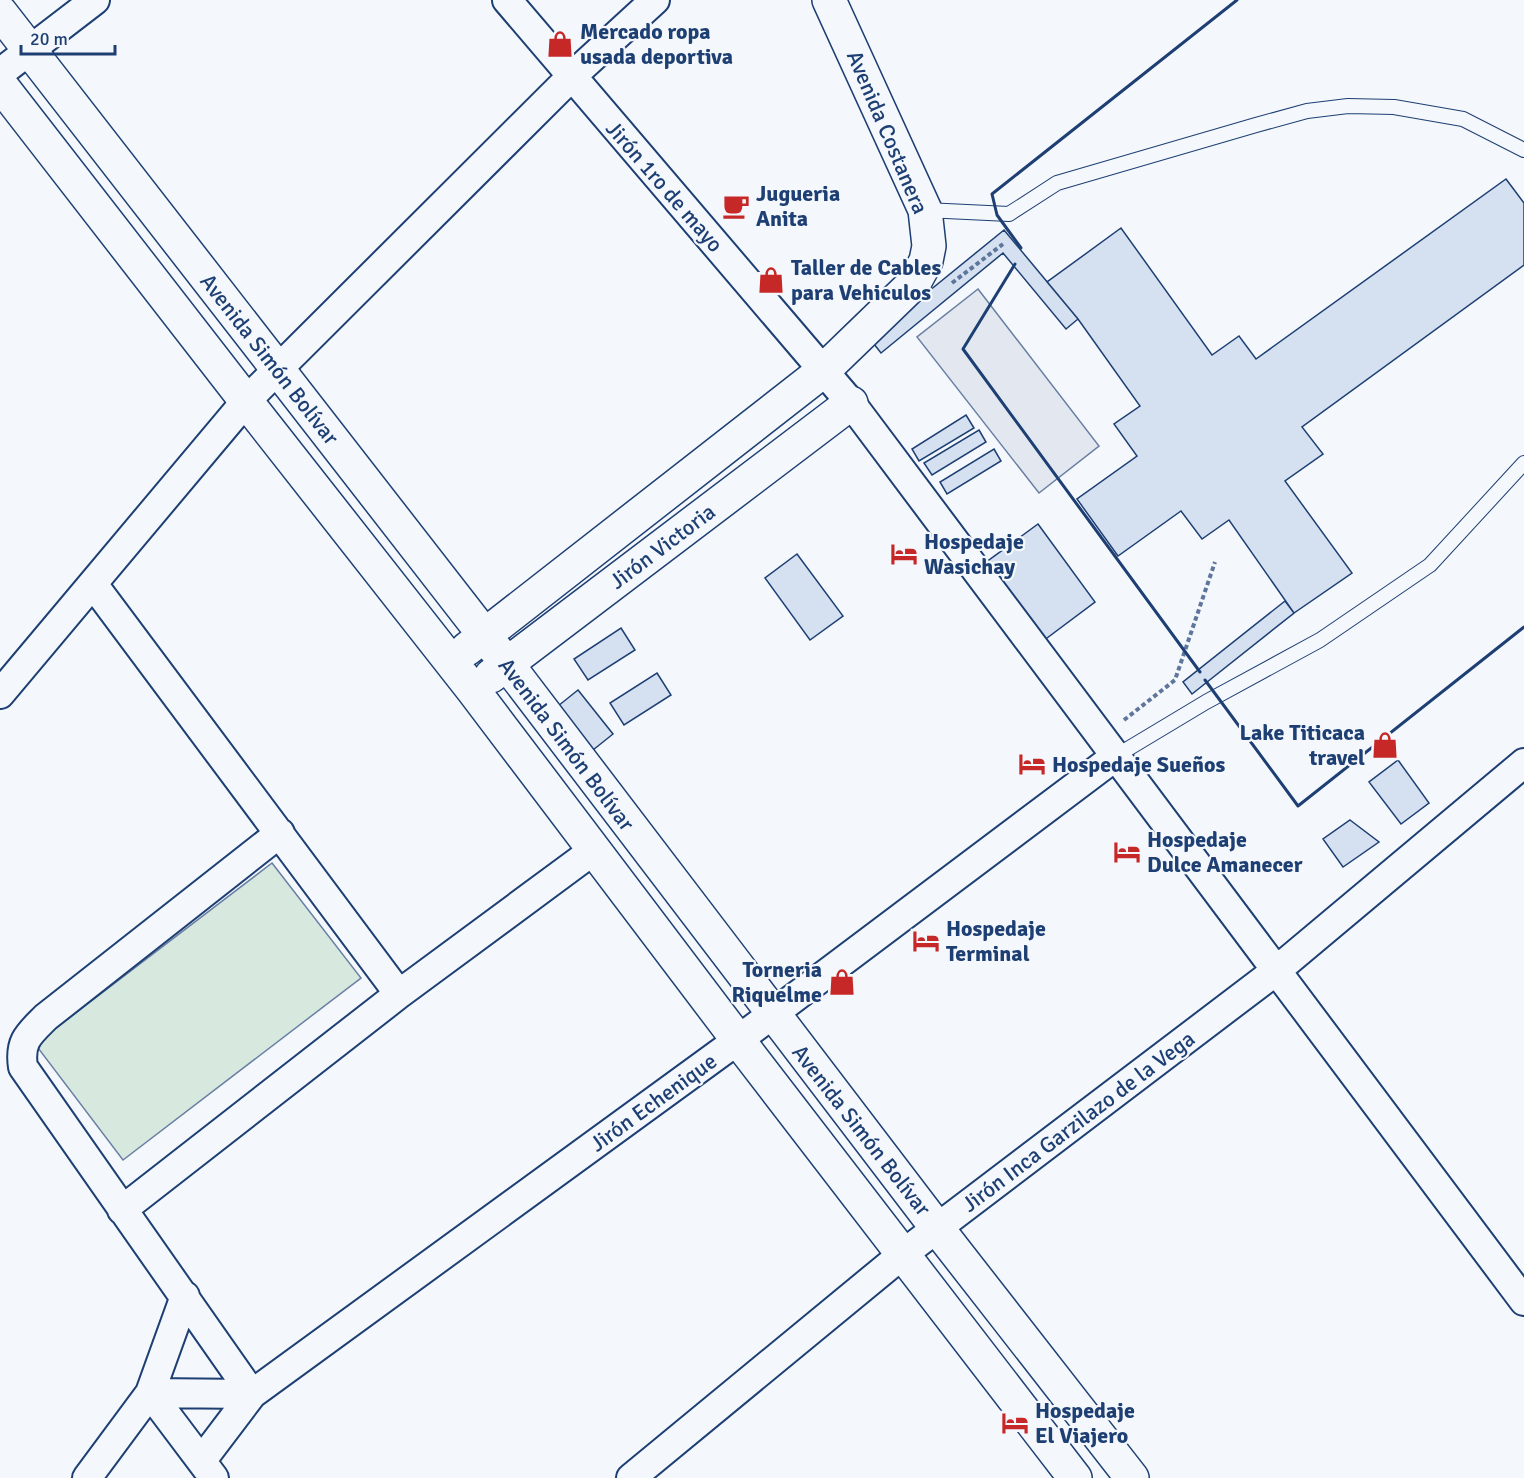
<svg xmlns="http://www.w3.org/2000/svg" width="1524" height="1478" font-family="Signika,sans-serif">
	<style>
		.green { fill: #d7e8df; stroke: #687fa3; stroke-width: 1.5 }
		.parking { fill: #e3e8f0; stroke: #687fa3; stroke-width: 1.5 }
		.building { fill: #d5e0f0; stroke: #1d3f73; stroke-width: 1.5 }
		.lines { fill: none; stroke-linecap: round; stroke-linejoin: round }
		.lane-casing { stroke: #1d3f73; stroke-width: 16 }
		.street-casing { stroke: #1d3f73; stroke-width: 32 }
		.secondary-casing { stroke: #1d3f73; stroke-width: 36 }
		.path { stroke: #5e769c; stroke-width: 4; stroke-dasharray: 4.5 3; stroke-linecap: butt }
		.lane { stroke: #f4f7fb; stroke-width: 14 }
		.street { stroke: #f4f7fb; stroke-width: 28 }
		.secondary { stroke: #f4f7fb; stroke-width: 33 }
		.wall { stroke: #1d3f73; stroke-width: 3 }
		.labels { text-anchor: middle; stroke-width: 4.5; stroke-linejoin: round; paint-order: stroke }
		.poi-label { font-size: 22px; font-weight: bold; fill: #1d3f73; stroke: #f4f7fb; text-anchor: start }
		.street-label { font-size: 22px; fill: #1d3f73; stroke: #f4f7fb }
	</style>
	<rect width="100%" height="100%" fill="#f4f7fb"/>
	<path class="green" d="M272 863 361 978 123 1160 35 1044Z"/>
	<path class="parking" d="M978 289 1099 446 1039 493 917 337Z"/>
	<path class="building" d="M1506 179 1524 203V265L1302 427 1323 454 1285 481 1352 573 1294 613 1229 520 1202 539 1181 511 1118 556 1077 499 1137 456 1114 424 1140 406 1078 319 1047 282 1121 228 1212 355 1239 336 1256 359Z
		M1004 230 1078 319 1066 329 1003 253 881 353 870 339Z
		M966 415 974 428 919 461 912 449Z
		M979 430 986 442 932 475 924 463Z
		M994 449 1001 461 947 494 940 482Z
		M1038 524 1095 602 1043 641 985 563Z
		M797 554 843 616 810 640 765 578Z
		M1285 601 1294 613 1192 694 1183 682Z
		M621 628 635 650 588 680 574 659Z
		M657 673 671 695 624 725 610 703Z
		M578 690 613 734 593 750 558 706Z
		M1398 760 1429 803 1401 824 1369 782Z
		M1350 820 1379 842 1343 867 1323 839Z"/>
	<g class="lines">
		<defs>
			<path id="lane" d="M925 210 1009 214 1057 183 1256 125 1307 111 1348 106 1394 107 1463 119 1524 150
				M1116 756 1206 702 1320 640 1430 565 1524 463"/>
			<path id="street" d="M507 0 851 403 1524 1301
				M0 73 95 0
				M93 584 399 994
				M0 694 246 401 571 77 655 0
				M122 1210 399 994 594 850
				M150 1393 214 1478
				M150 1393 252 1394
				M252 1394 23 1067C19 1041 29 1034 46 1017L280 833
				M202 1460 252 1394 738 1040 1116 756
				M87 1478 150 1393 185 1296
				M631 1478 903 1254 1277 970 1524 763"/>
			<path id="secondary" d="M0 12 507 664 937 1228 1132 1478
				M0 84 246 401 473 690 738 1040 1075 1478
				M467 649 823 371 914 283 926 261 929 246 925 210 829 0
				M491 676 851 403"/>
		</defs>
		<use href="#lane" class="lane-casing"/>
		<use href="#street" class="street-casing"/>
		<use href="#secondary" class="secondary-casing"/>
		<path class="path" d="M952 283 1003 244
			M1124 720 1175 680 1215 562"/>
		<use href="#lane" class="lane"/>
		<use href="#street" class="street"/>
		<use href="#secondary" class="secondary"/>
		<path class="wall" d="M1021 248 997 215 992 194 1237 0
			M1015 264 963 349 1200 672
			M1205 680 1298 806 1524 627"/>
	</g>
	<defs>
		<symbol id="shop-bare" viewBox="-9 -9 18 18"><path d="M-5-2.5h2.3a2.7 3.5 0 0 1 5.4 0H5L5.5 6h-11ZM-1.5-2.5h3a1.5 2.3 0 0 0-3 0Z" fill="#c62828" stroke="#f4f7fb" stroke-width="2.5" paint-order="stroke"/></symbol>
		<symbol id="cafe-bare" viewBox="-9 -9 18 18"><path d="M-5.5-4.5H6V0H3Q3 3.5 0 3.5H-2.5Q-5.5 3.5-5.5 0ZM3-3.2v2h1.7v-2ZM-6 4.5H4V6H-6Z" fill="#c62828" stroke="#f4f7fb" stroke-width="2.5" paint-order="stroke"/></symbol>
		<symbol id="hotel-bare" viewBox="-9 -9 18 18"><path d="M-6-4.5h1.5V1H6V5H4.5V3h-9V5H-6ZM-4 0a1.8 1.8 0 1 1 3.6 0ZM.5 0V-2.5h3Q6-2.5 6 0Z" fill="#c62828" stroke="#f4f7fb" stroke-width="2.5" paint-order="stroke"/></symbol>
	</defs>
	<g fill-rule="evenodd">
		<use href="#shop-bare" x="541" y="25" width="38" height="38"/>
		<use href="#cafe-bare" x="717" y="187" width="38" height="38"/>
		<use href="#shop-bare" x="752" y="261" width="38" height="38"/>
		<use href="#hotel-bare" x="885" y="535" width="38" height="38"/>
		<use href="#shop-bare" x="1366" y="726" width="38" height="38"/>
		<use href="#hotel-bare" x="1013" y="745" width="38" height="38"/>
		<use href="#hotel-bare" x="1108" y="833" width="38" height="38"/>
		<use href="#hotel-bare" x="907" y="922" width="38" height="38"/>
		<use href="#shop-bare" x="823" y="963" width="38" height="38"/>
		<use href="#hotel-bare" x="996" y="1404" width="38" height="38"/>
	</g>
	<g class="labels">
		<g class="poi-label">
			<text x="580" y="39">Mercado ropa<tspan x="580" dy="25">usada deportiva</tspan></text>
			<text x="756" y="201">Jugueria<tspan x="756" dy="25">Anita</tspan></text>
			<text x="791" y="275">Taller de Cables<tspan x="791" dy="25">para Vehiculos</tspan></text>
			<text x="924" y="549">Hospedaje<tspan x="924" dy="25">Wasichay</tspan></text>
			<text x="1365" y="740" text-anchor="end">Lake Titicaca<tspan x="1365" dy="25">travel</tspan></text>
			<text x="1052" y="772">Hospedaje Sueños</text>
			<text x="1147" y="847">Hospedaje<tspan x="1147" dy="25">Dulce Amanecer</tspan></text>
			<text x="946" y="936">Hospedaje<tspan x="946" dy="25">Terminal</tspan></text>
			<text x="822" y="977" text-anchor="end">Torneria<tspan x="822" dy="25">Riquelme</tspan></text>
			<text x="1035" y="1418">Hospedaje<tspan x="1035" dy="25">El Viajero</tspan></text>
		</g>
		<g class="street-label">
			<text transform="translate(888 132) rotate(67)" y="8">Avenida Costanera</text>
			<text transform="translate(665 186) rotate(49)" y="8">Jirón 1ro de mayo</text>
			<text transform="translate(270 359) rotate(52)" y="8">Avenida Simón Bolívar</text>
			<text transform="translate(662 546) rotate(-37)" y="8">Jirón Victoria</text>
			<text transform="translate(567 744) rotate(53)" y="8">Avenida Simón Bolívar</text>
			<text transform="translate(653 1102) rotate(-36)" y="8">Jirón Echenique</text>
			<text transform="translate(1078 1121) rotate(-37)" y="8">Jirón Inca Garzilazo de la Vega</text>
			<text transform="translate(862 1130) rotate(52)" y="8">Avenida Simón Bolívar</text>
		</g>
	</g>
	<path d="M21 45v9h94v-9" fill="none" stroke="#1d3f73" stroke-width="3"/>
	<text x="30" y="45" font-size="18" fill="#1d3f73" stroke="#f4f7fb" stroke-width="4.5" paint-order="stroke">20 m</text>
</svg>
